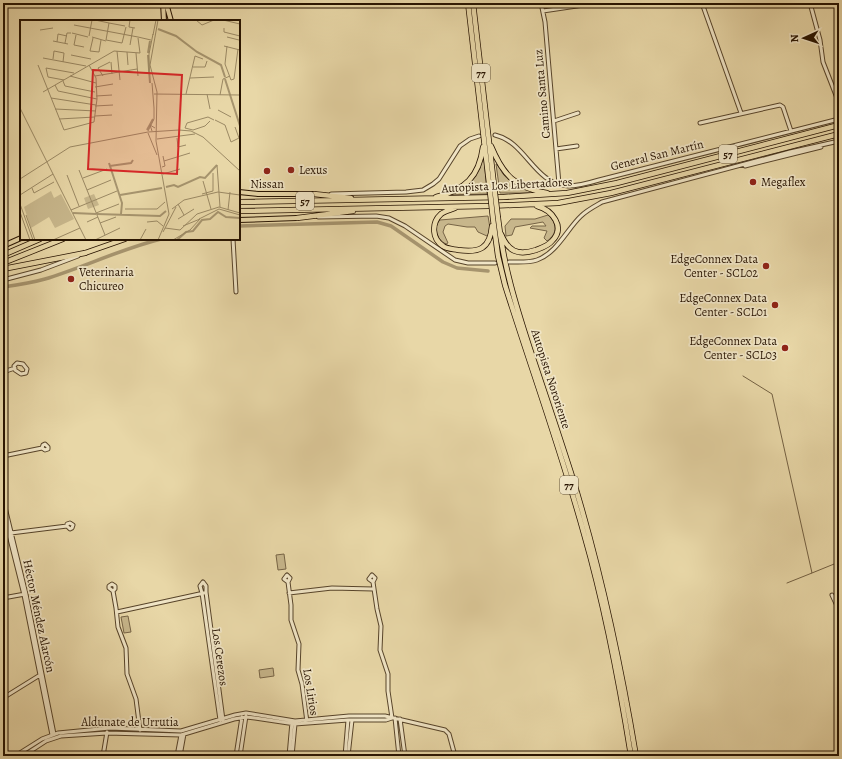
<svg xmlns="http://www.w3.org/2000/svg" width="842" height="759" font-family="Alegreya,serif">
	<style>
		.green { fill: #c7b68b; stroke: #776446 }
		.lines { fill: none; stroke-linecap: round; stroke-linejoin: round }
		.stream { stroke: #736042; stroke-width: 1 }
		.canal { stroke: #a6946e; stroke-width: 3.5 }
		.minor-tunnel { stroke: #c1b086; stroke-width: 3; stroke-dasharray: 3 1.5; stroke-linecap: butt }
		.minor-casing { stroke: #57442a; stroke-width: 5 }
		.major-casing { stroke: #271300; stroke-width: 6 }
		.highway-casing { stroke: #271300; stroke-width: 6 }
		.minor { stroke: #f0e5c6; stroke-width: 3 }
		.major { stroke: #e8d7a7; stroke-width: 4 }
		.highway { stroke: #e8d7a7; stroke-width: 4.5 }
		.highway-bridge-casing { stroke: #271300; stroke-width: 6; stroke-linecap: butt }
		.highway-bridge { stroke: #e8d7a7; stroke-width: 4.5 }
		.poi-dot { fill: #8f2418; stroke: #f0e5c6; stroke-width: 1.5 }
		.labels { text-anchor: middle; stroke-width: 3.5; stroke-linejoin: round; paint-order: stroke }
		.shield { fill: #f0e5c6; stroke: #63523b; stroke-width: 1 }
		.shield-label { font-size: 11px; font-weight: bold; fill: #271300 }
		.street-label { font-size: 12px; fill: #271300; stroke: #f0e5c6 }
		.poi-label { font-size: 12px; fill: #271300; stroke: #f0e5c6; text-anchor: start }
		.inset-river { fill: none; stroke: #a6946e; stroke-width: 2 }
		.inset-road { fill: none; stroke: #9b8964; stroke-width: 1 }
		.view { fill: #d62828; fill-opacity: 0.15; stroke: #d62828; stroke-width: 2 }
		.inset-edge { fill: none; stroke: #271300; stroke-width: 2 }
	</style>
	<rect width="100%" height="100%" fill="#e8d7a7"/>
	<filter id="stains"><feTurbulence type="fractalNoise" baseFrequency=".005" numOctaves="4"/><feColorMatrix values="0 0 0 0 .2 0 0 0 0 .09 0 0 0 0 .02 0 0 0 .5 -.17"/></filter>
	<radialGradient id="worn" r=".72"><stop offset=".6" stop-color="#630" stop-opacity="0"/><stop offset="1" stop-color="#630" stop-opacity=".3"/></radialGradient>
	<path class="green" d="M481 158H484L487 194 444 195 464 188Z
		M496 164C499 166 501 171 503 174 512 185 524 189 537 193H500Z
		M548 215C557 222 558 234 547 241L544 238 547 231 530 228 532 226H546L543 222 515 227 512 235 506 236 505 226 511 219H535Z
		M488 216 490 228 489 235 487 236 478 232 475 227H467L448 224 445 226 443 232 448 243 446 244C436 239 433 227 440 220Z
		M284 554 286 569 278 570 276 555Z
		M128 616 131 632 124 633 121 617Z
		M273 668 274 676 260 678 259 670Z"/>
	<g class="lines">
		<path class="stream" d="M743 376 772 394 812 573 787 583
			M812 573 839 562"/>
		<path class="canal" d="M239 226 377 222 391 226 443 262 457 268 488 271
			M3 287C17 285 31 283 45 279 84 267 121 249 161 239"/>
		<path class="minor-tunnel" d="M479 136 495 135"/>
		<defs>
			<path id="minor" d="M541 3 545 22 559 184
				M694 3 703 6
				M810 3 820 40 823 62 839 103
				M703 6 741 113
				M543 11 597 3
				M554 121 578 113
				M700 123 780 105 783 107 791 131
				M495 135C526 142 534 184 568 186 578 186 589 183 599 180L839 119
				M556 149 577 146
				M745 166 821 147
				M331 194 406 192 423 190 433 184 439 179 460 146 470 139 479 136
				M318 217 376 216 389 218 405 226 455 260 468 263H495
				M233 239 236 292
				M509 262C518 262 528 263 537 260 557 253 567 229 581 216 587 210 595 206 602 202L790 152 839 141
				M3 280 41 270 78 256
				M17 363 23 364 27 369 26 373 21 374 15 370 14 366Z
				M3 372 15 368
				M3 456 42 448 45 450 48 449V447L45 444 43 445 42 448
				M3 499 26 594 54 734
				M3 511 24 595 52 735
				M3 534 67 526 70 529 72 528 73 525 70 523 67 524V526
				M288 582 290 578 287 575 284 579 288 582 291 605V620L299 644 298 670 302 684 307 722
				M373 582 369 579 372 575 375 578 373 582 377 609 381 626 380 650 388 674V691L392 718
				M113 591 115 589V586L112 584 109 586V588L113 591 116 608 118 627 126 648 127 674 136 699 140 730
				M289 593 332 588 373 589
				M832 595 839 610
				M3 598 25 594
				M117 612 204 593
				M3 698 40 675
				M395 718 399 756
				M400 719 405 756
				M220 720 202 593 200 586 203 582 206 586V592L223 720
				M15 756 42 739 58 733 110 728 181 731 235 715 246 713 295 721 349 716H385L445 730 449 734 455 756
				M23 756 46 741 61 736 107 733 181 735 234 719 246 717 255 718 295 724 348 720H386L392 718
				M103 756 107 732
				M177 756 181 735
				M180 756 184 734
				M236 756 242 717
				M240 756 246 716
				M289 756 292 722
				M292 756 295 724
				M345 756 348 720
				M348 756 352 720"/>
			<path id="major" d="M163 3 164 21
				M166 3 171 21
				M239 192 258 194H314
				M239 220 297 218
				M3 246 21 238
				M85 253 125 239"/>
			<path id="highway" d="M468 3 489 183
				M473 3 494 185
				M491 146C503 175 515 188 547 193
				M314 194 351 198
				M436 197C465 190 479 177 483 147
				M239 202 504 197 567 193 617 183 839 125
				M455 208C450 210 445 211 441 214 431 223 432 239 443 246 447 249 453 249 458 250 479 253 490 249 492 226
				M239 211 488 206 558 203 611 193 839 134
				M297 218 353 211
				M498 218C503 264 516 306 530 349 544 391 558 432 571 473 600 566 620 660 636 756
				M493 219 498 256 505 285C531 368 561 450 584 534 605 607 619 681 631 756
				M501 234C508 251 517 256 536 250 541 248 548 246 552 241 566 227 552 210 537 206
				M3 255 40 239
				M3 263 63 239
				M3 269 85 253"/>
		</defs>
		<use href="#minor" class="minor-casing"/>
		<use href="#major" class="major-casing"/>
		<use href="#highway" class="highway-casing"/>
		<use href="#minor" class="minor"/>
		<use href="#major" class="major"/>
		<use href="#highway" class="highway"/>
		<defs>
			<path id="highway-bridge" d="M489 183 493 219
				M494 185 498 218"/>
		</defs>
		<use href="#highway-bridge" class="highway-bridge-casing"/>
		<use href="#highway-bridge" class="highway-bridge"/>
	</g>
	<g class="poi-dot">
		<circle cx="291" cy="170" r="4"/>
		<circle cx="267" cy="171" r="4"/>
		<circle cx="753" cy="182" r="4"/>
		<circle cx="766" cy="266" r="4"/>
		<circle cx="71" cy="279" r="4"/>
		<circle cx="775" cy="305" r="4"/>
		<circle cx="785" cy="348" r="4"/>
	</g>
	<g class="labels">
		<g class="shield">
			<rect x="472" y="64" width="18" height="18" rx="3"/>
			<rect x="719" y="145" width="18" height="18" rx="3"/>
			<rect x="296" y="192" width="18" height="18" rx="3"/>
			<rect x="560" y="476" width="18" height="18" rx="3"/>
		</g>
		<g class="shield-label">
			<text x="481" y="77">77</text>
			<text x="728" y="158">57</text>
			<text x="305" y="205">57</text>
			<text x="569" y="489">77</text>
		</g>
		<g class="street-label">
			<text transform="translate(542 94) rotate(-95)" y="4">Camino Santa Luz</text>
			<text transform="translate(657 155) rotate(-14)" y="4">General San Martín</text>
			<text transform="translate(507 185) rotate(-3)" y="4">Autopista Los Libertadores</text>
			<text transform="translate(551 379) rotate(72)" y="4">Autopista Nororiente</text>
			<text transform="translate(39 616) rotate(78)" y="4">Héctor Méndez Alarcón</text>
			<text transform="translate(220 657) rotate(82)" y="4">Los Cerezos</text>
			<text transform="translate(311 692) rotate(81)" y="4">Los Lirios</text>
			<text x="130" y="726">Aldunate de Urrutia</text>
		</g>
		<g class="poi-label">
			<text x="299" y="174">Lexus</text>
			<text x="761" y="186">Megaflex</text>
			<text x="267" y="188" text-anchor="middle">Nissan</text>
			<text x="758" y="263" text-anchor="end">EdgeConnex Data<tspan x="758" dy="14">Center - SCL02</tspan></text>
			<text x="79" y="276">Veterinaria<tspan x="79" dy="14">Chicureo</tspan></text>
			<text x="767" y="302" text-anchor="end">EdgeConnex Data<tspan x="767" dy="14">Center - SCL01</tspan></text>
			<text x="777" y="345" text-anchor="end">EdgeConnex Data<tspan x="777" dy="14">Center - SCL03</tspan></text>
		</g>
	</g>
	<g transform="translate(20 20)">
		<rect width="220" height="220" fill="#e8d7a7"/>
		<path d="M31 171 34 178 41 174 54 199 35 208 29 197 11 208 4 187ZM74 174 79 185 68 189 64 178Z" fill="#c7b68b"/>
		<path class="inset-river" d="M138 9 156 16 177 32 201 45 205 57M128 33 130 21M128 35 130 63M205 59 220 106M127 110 133 99M89 143 90 146 111 143 113 140M90 146 102 183 101 194M146 167 154 165 158 167 180 157 185 158 197 145M100 175 142 168M53 193 76 194M77 194 140 196 146 191M157 220 166 212 173 211 182 200 190 199 198 192 206 197 220 198"/>
		<path class="inset-road" d="M75 0 89 3M110 0 109 7 115 8M176 0 182 5 194 0M203 0 220 4M89 3 105 6M54 5 118 17M204 8V12L220 16M20 10 33 8M52 13 68 17M56 15 54 25 64 27M133 15 136 0M69 16 72 0M72 17 86 21M118 17 131 20M207 17 219 20M73 18 70 31 79 32M118 18 120 33M86 20 102 23 106 7M86 20 89 3M33 21 48 24M37 22 38 14 47 16M45 23 47 13H51M110 25 113 8M204 26 220 30M207 26 205 44 211 60 214 59 218 29M97 31 100 60M79 32 81 20M107 32 108 45M116 33 118 56M51 35 71 39M23 38 66 46M33 39 34 31 44 33 43 42M91 42 92 54M18 45 44 110 74 102 77 79 76 58 69 45M173 47H185L187 41M129 54V34L133 14M50 56 76 63M75 56 117 49M83 56 78 48 90 42M170 58 194 57M44 60 28 57 26 48 54 53M43 61 45 66 75 72M132 63 134 88M35 65 38 71 77 79M75 67 93 64M23 72 94 31 120 33M134 74 220 75M166 74 175 36 183 39M187 74 190 89M200 75 203 59 210 56M76 76 92 75M31 78 76 85M75 86 93 85M0 88 66 220M35 89 76 91M198 90 211 97M75 96 92 95M39 99 75 97M195 100 205 105 211 122M190 101 185 106 173 110 165 108 167 103 188 97 194 100M128 111 134 99V88M132 111 130 105 135 108M128 113 137 135M157 118 158 127 166 125M137 119 175 114M211 122 219 118 215 107M144 141 170 133M197 145 200 187M142 147 145 146 143 136M59 150 85 215M143 154 160 149M47 155 59 186M63 158 87 149M0 159 50 127 128 112 159 110 171 111 183 117 220 151M183 161 191 189M12 168 14 173 34 162M67 170 91 160M182 174 193 171V153M0 175 33 154M0 184 13 220M158 184 164 195M105 189H137L145 182M152 189 164 180 198 172 220 175M51 190 97 171M208 190 210 172M0 192 10 220M76 193 99 184M6 195 15 220M158 199 174 189M179 199 199 189 220 195M67 202 78 197M127 202 137 201 143 206M80 203 96 197M163 206 180 199M145 208 160 210 177 194 199 187 220 193M143 212 156 187M33 220 60 208M75 220 100 208M120 220 126 209M138 220 149 194 136 121 137 72 130 45 138 0M153 220 170 210 180 199"/>
		<path class="view" d="M73 50 162 55 157 154 68 149Z"/>
		<rect width="220" height="220" class="inset-edge"/>
	</g>
	<rect width="842" height="759" fill="none" stroke="#e8d7a7" stroke-width="16"/>
	<rect x="4" y="4" width="834" height="751" fill="none" stroke="#271300" stroke-width="2"/>
	<rect x="8" y="8" width="826" height="743" fill="none" stroke="#271300"/>
	<g transform="translate(804 38) rotate(267)" stroke="#f0e5c6" stroke-width="3" paint-order="stroke">
	<path d="M0-3L7 15L0 10L-7 15Z" fill="#271300"/>
	<text y="-6" font-size="11" font-weight="bold" text-anchor="middle" fill="#271300">N</text>
	</g>
	<rect width="100%" height="100%" filter="url(#stains)"/>
	<rect width="100%" height="100%" fill="url(#worn)"/>
</svg>
